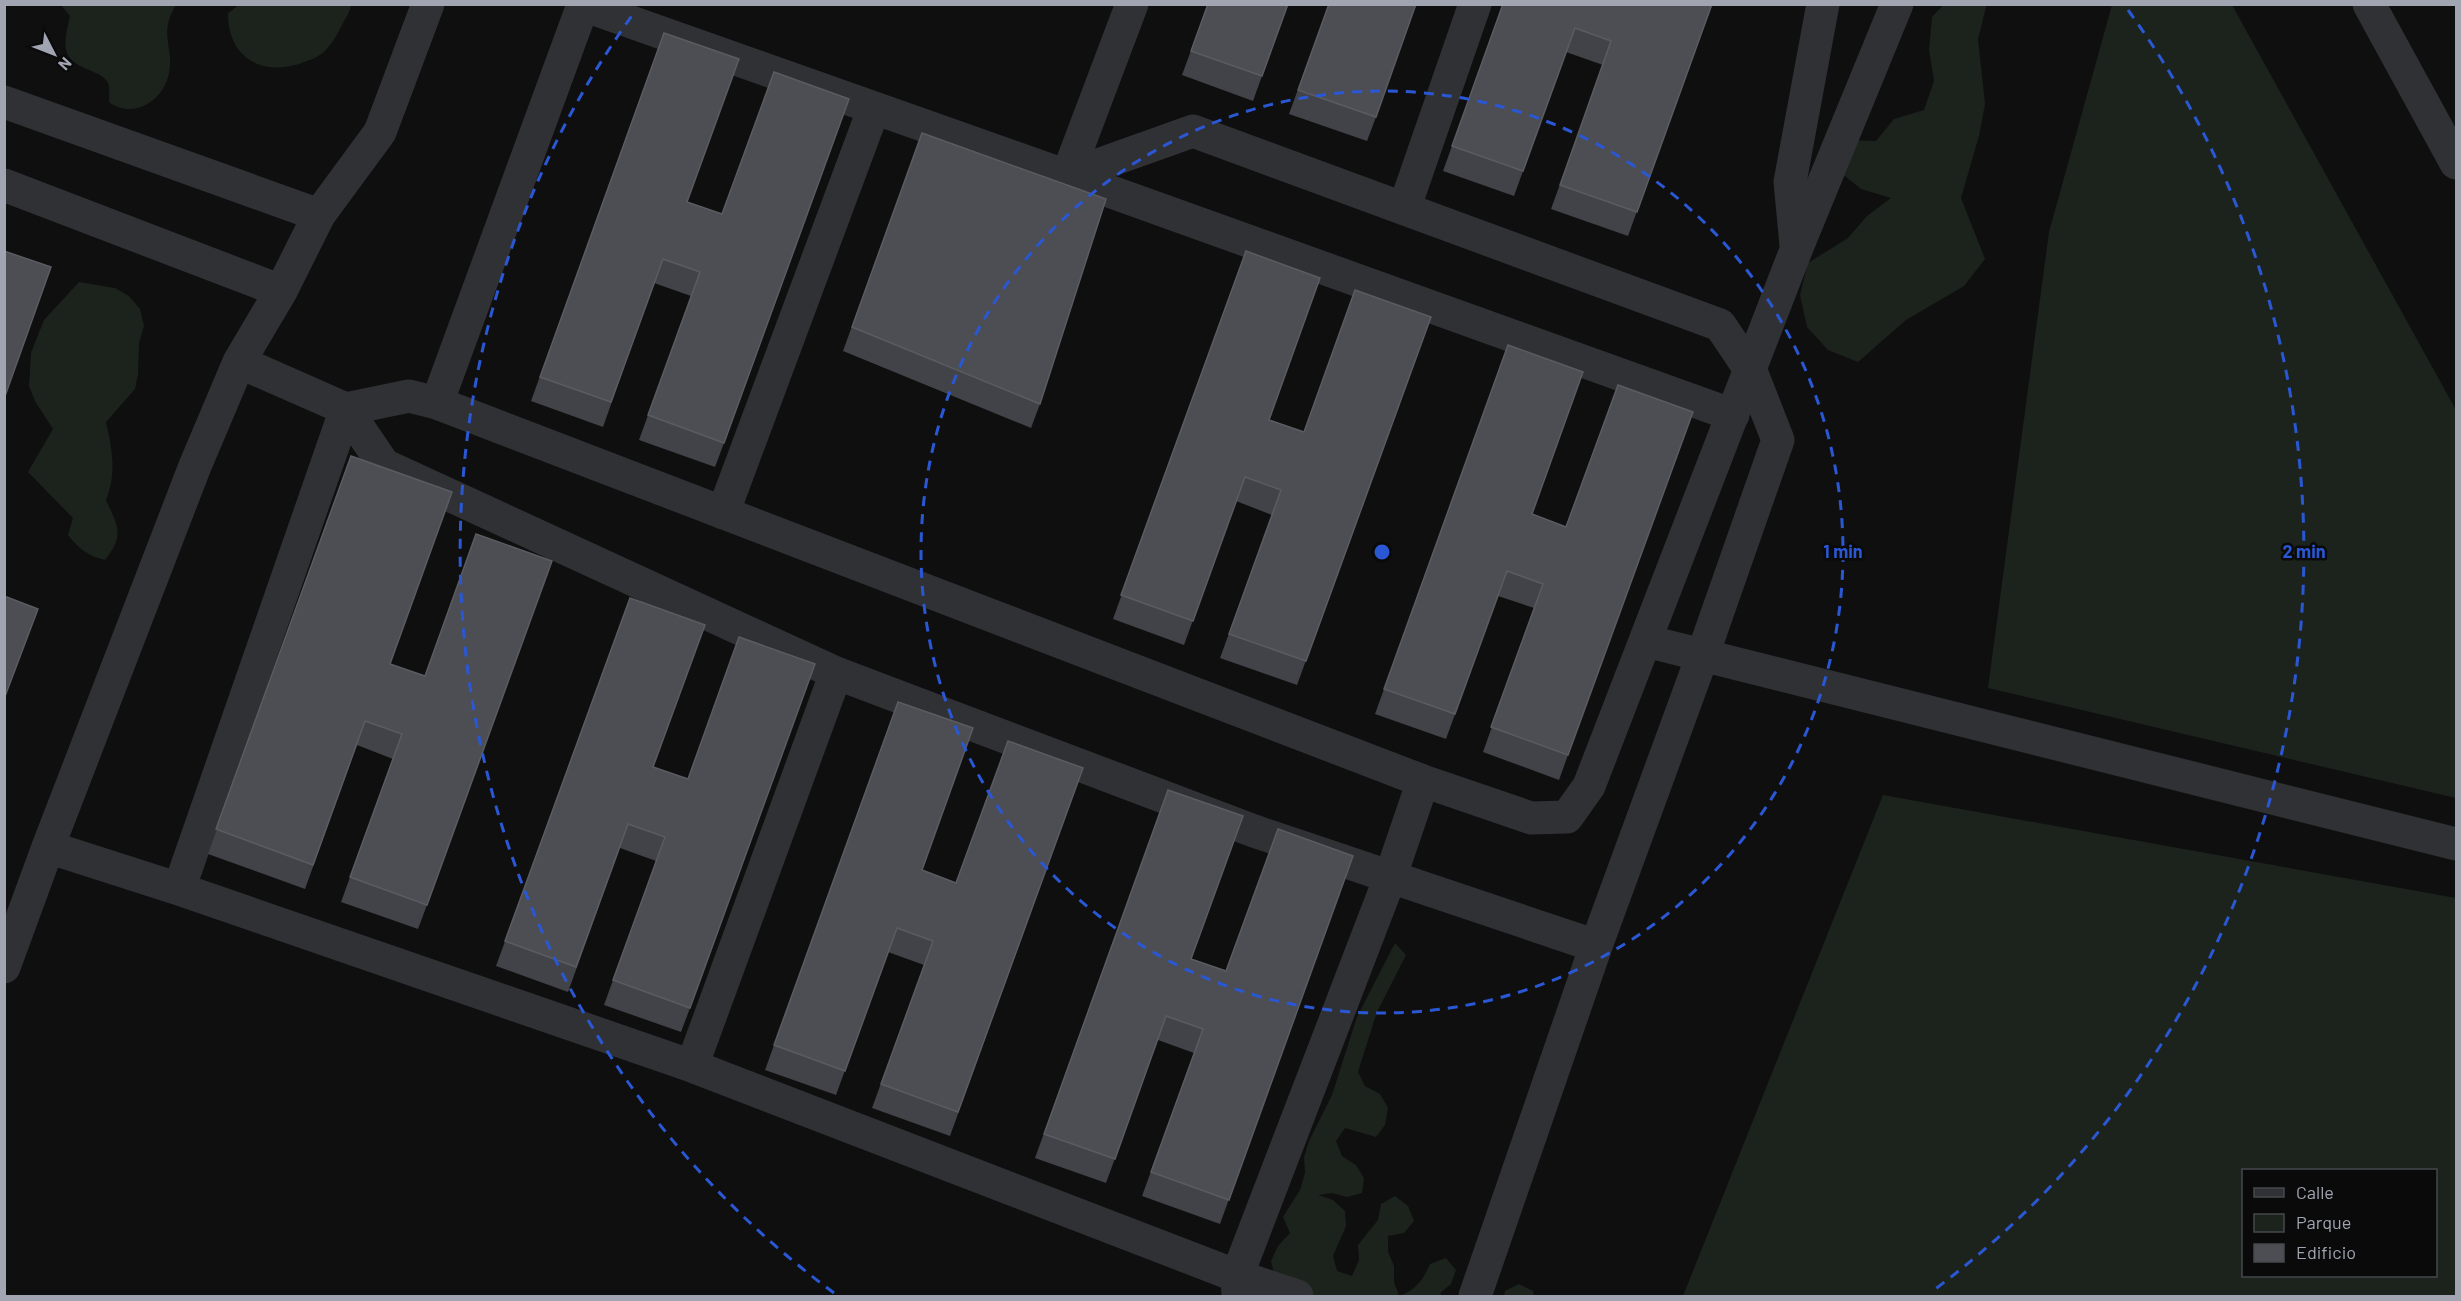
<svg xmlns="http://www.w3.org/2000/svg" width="2461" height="1301" font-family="Barlow,sans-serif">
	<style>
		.green { fill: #1c231c; fill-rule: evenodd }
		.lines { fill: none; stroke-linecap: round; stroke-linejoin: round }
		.minor { stroke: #303135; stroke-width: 33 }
		.wall { fill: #424348 }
		.building { fill: #4c4e53; stroke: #5a5c62; stroke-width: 1.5 }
		.ring { fill: none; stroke: #2a57d4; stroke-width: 3; stroke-dasharray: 10 8 }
		.centre { fill: #2a57d4; stroke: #0a0a0b; stroke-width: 3 }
		.ring-label { font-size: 18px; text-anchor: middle; font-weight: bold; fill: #2a57d4; stroke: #0a0a0b; stroke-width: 5; stroke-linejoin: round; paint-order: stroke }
	</style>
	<rect width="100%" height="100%" fill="#0f0f10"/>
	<path class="green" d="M61 5H176C157 36 176 47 168 77 161 103 131 119 109 102 109 96 110 88 108 83 101 68 70 71 66 49 64 38 68 26 70 16Z
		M239 5V4L351 5C350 12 345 19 342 25 337 35 332 44 324 52 317 58 307 61 299 64 259 76 228 56 228 13Z
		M1943 5H1986V7L1978 39 1985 104 1979 136 1961 198 1985 259 1964 286 1906 320 1858 362 1828 350 1807 327 1800 295 1808 263 1848 238 1867 216 1891 198 1861 189 1835 168 1846 140 1876 141 1894 119 1924 110 1934 81 1929 50 1932 17Z
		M2112 5H2232L2456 410V798L1988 688 2049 232Z
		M79 282 115 288 129 296 140 309 144 326 139 343 138 374 135 389 106 422C112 449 117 473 106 500 118 527 125 535 105 560 88 556 79 549 68 535L73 518 28 472 53 429 35 401 29 386 31 353 44 320Z
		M1883 795 2456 898V1296H1683ZM2436 1170V1276H2244V1170Z
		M1395 943 1406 955 1377 1012 1358 1072 1365 1086 1380 1094 1388 1108 1385 1125 1376 1137 1345 1128 1336 1141 1342 1156 1356 1165 1364 1178 1362 1193 1347 1197 1332 1193 1318 1195 1333 1200 1345 1211 1346 1226 1333 1256 1337 1271 1352 1276 1359 1260 1358 1245 1378 1220 1381 1204 1395 1196 1408 1206 1414 1221 1404 1233 1388 1236V1252L1394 1266V1282L1399 1296C1416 1290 1423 1280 1430 1264L1446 1258 1456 1270 1451 1284 1440 1293 1442 1296H1268L1275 1277 1271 1261 1278 1246 1290 1233 1283 1217 1300 1190 1305 1173 1304 1157 1309 1141 1332 1095 1357 1017Z
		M1519 1284 1533 1291 1534 1296H1504L1505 1291Z"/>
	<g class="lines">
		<path class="minor" d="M2369 4 2456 163
			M4 102 319 215
			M4 185 281 291
			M1404 209 1475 4
			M1796 245 1790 182 1823 4
			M437 403 583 5 1067 176 1132 4
			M723 513 874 108
			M1646 641 2456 844
			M48 847 179 889 692 1066 1237 1276 1297 1296
			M179 889 346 409 239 362
			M1596 946 1254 831 836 673 384 465 346 409 409 396 437 403 1423 781 1531 818 1567 817 1589 786 1796 250 1897 4
			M4 967 48 847 195 466 239 362 281 291 319 215 380 132 428 4
			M692 1066 836 673
			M1238 1296 1237 1276 1391 875 1423 781
			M1475 1296 1596 946 1703 654 1778 440 1751 371 1720 325 1193 131 1067 176 1733 415"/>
	</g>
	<path class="wall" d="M1208 4H1288L1253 101 1182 75Z
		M1329 4 1376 117 1367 141 1289 114Z
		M1503 4H1712L1628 236 1551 209 1603 65 1566 52 1514 196 1443 171Z
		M664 33 687 202 722 214 724 443 715 467 639 440 691 296 654 283 603 427 531 401Z
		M922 133 1040 404 1031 428 843 351Z
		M1246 251 1269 420 1304 432 1431 317 1297 685 1220 658 1272 515 1236 501 1184 645 1113 619Z
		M1508 345 1532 514 1566 527 1568 755 1559 780 1483 752 1534 608 1498 596 1446 739 1375 714Z
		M351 456 390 664 425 676 427 905 418 929 341 902 393 759 357 745 305 889 208 854Z
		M630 598 653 767 688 779 690 1008 681 1032 604 1005 656 861 620 848 568 992 496 966Z
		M898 702 922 870 956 883 1083 768 950 1136 872 1108 924 965 888 952 836 1095 765 1070Z
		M1168 790 1191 959 1226 971 1353 856 1220 1224 1142 1196 1194 1053 1158 1040 1106 1183 1035 1158Z"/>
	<path class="building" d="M1208 4H1288L1262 76 1191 51Z
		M1329 4H1416L1376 117 1298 90Z
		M1503 4H1712L1637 212 1560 185 1611 41 1575 28 1523 171 1452 146Z
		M664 33 739 59 687 202 722 214 774 72 849 99 724 443 648 415 700 272 663 259 611 402 540 377Z
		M922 133 1106 199 1040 404 852 327Z
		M4 251 51 267 4 399Z
		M1246 251 1320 278 1269 420 1304 432 1355 290 1431 317 1306 661 1229 634 1281 490 1245 477 1193 621 1121 595Z
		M1508 345 1583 372 1532 514 1566 527 1618 385 1693 412 1568 755 1491 727 1543 584 1507 571 1455 714 1384 689Z
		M351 456 452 492 390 664 425 676 476 534 552 561 427 905 350 877 402 734 365 721 313 865 216 829Z
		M4 596 38 609 4 699Z
		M630 598 705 625 653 767 688 779 739 637 815 664 690 1008 613 980 665 837 628 824 576 967 505 941Z
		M898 702 973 728 922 870 956 883 1008 741 1083 768 958 1112 881 1084 933 941 897 928 845 1071 774 1045Z
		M1168 790 1243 816 1191 959 1226 971 1278 829 1353 856 1229 1200 1151 1172 1203 1029 1166 1016 1115 1159 1044 1134Z"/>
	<g class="ring">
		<circle cx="1382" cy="552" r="461"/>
		<path d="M834 1293A922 922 0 0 1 636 10M2128 10A922 922 0 0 1 1930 1293"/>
	</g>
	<circle cx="1382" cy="552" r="9" class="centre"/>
	<g class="ring-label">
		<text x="1843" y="558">1 min</text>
		<text x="2304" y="558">2 min</text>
	</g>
	<rect width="2461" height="1301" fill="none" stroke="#a1a5b1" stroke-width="12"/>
	<rect x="2242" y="1169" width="195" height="108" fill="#0a0a0b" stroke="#46484d" stroke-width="1.5"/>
	<rect x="2254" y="1188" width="30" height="9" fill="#303135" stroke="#46484d" stroke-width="1.5"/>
	<text x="2296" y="1199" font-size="18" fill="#a1a5b1">Calle</text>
	<rect x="2254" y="1214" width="30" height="18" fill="#1c231c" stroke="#46484d" stroke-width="1.5"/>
	<text x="2296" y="1229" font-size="18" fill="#a1a5b1">Parque</text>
	<rect x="2254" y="1244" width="30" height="18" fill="#4c4e53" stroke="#46484d" stroke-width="1.5"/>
	<text x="2296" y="1259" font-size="18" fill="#a1a5b1">Edificio</text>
	<g transform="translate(54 54) rotate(132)" stroke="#0a0a0b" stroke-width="4.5" paint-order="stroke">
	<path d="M0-4.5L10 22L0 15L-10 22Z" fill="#a1a5b1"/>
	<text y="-9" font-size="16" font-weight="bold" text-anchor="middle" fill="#a1a5b1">N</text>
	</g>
</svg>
